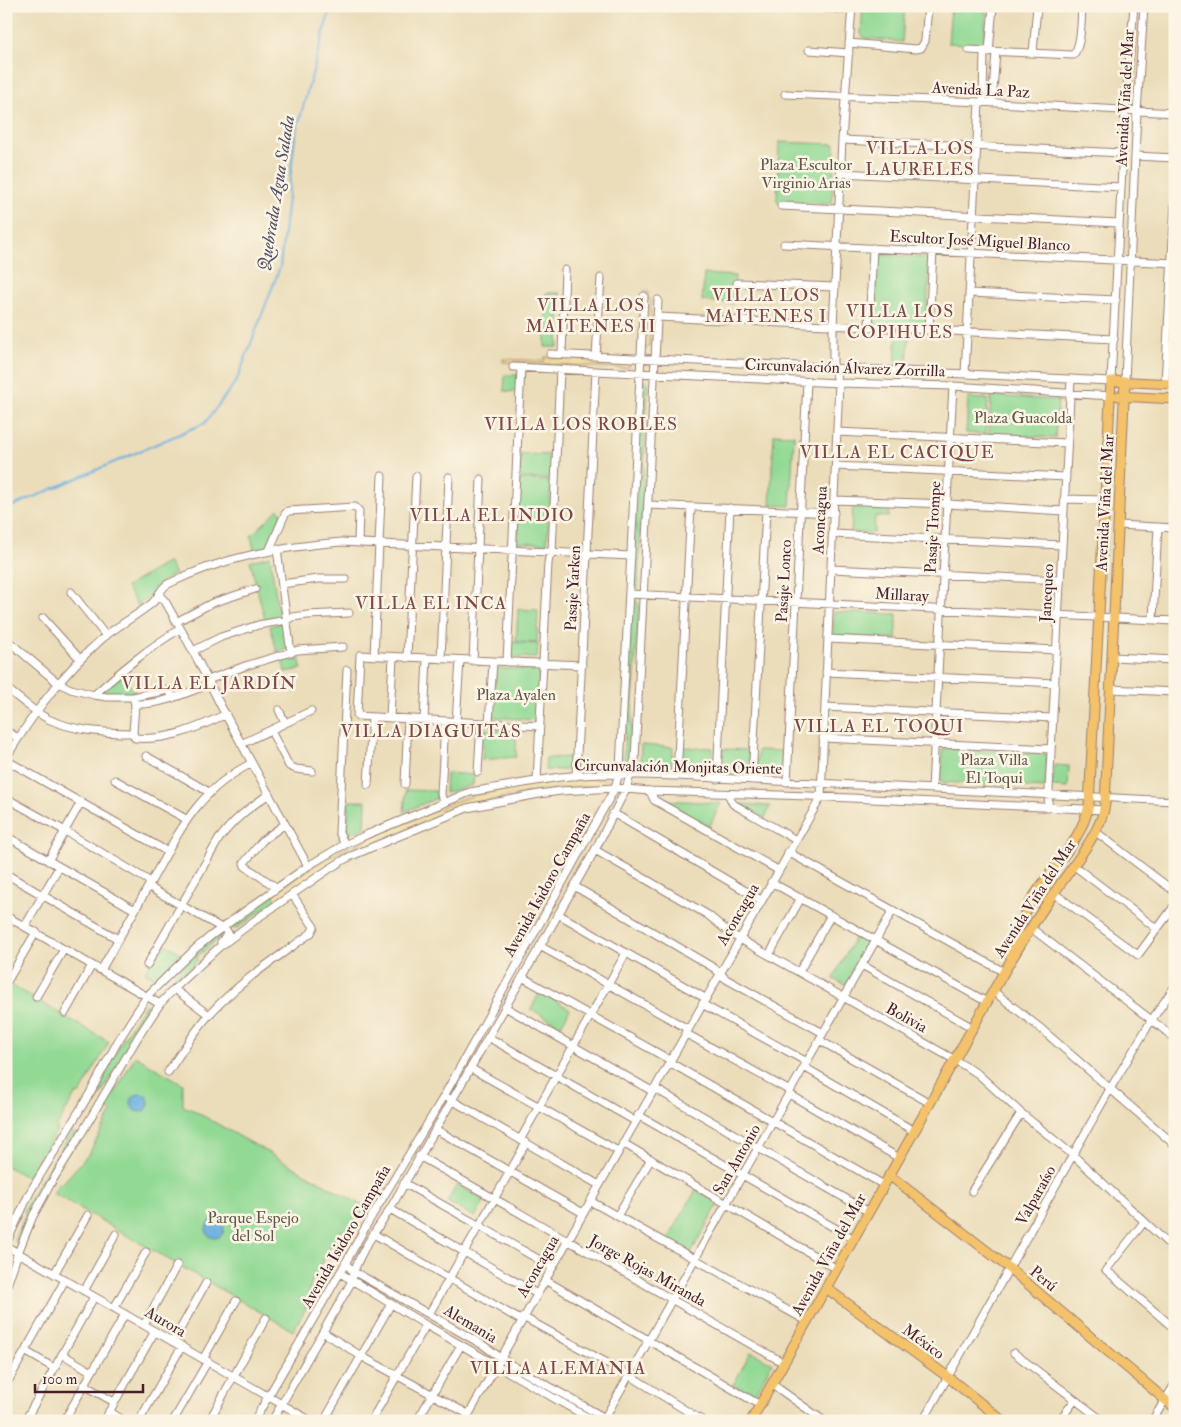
<svg xmlns="http://www.w3.org/2000/svg" width="1181" height="1427" font-family="'IM FELL Double Pica',serif">
	<style>
		.green { fill: #92d994; stroke: #6e7c60 }
		.sand { fill: #eeda9e; stroke: #9c7c64 }
		.water { fill: #67afde; stroke: #586784 }
		.lines { fill: none; stroke-linecap: round; stroke-linejoin: round }
		.stream { stroke: #67afde; stroke-width: 2 }
		.minor-casing { stroke: #9a7e72; stroke-width: 9 }
		.major-casing { stroke: #9a7e72; stroke-width: 11 }
		.minor { stroke: #fff; stroke-width: 7 }
		.major { stroke: #f3c26a; stroke-width: 9 }
		.labels { text-anchor: middle; stroke-width: 5; stroke-linejoin: round; paint-order: stroke }
		.street-label { font-size: 16px; fill: #4a1f2b; stroke: #fcf5e5 }
		.park-label { font-size: 16px; fill: #60574a; stroke: #fcf5e5 }
		.neighbourhood-label { font-size: 18px; letter-spacing: 1px; fill: #7c4747; stroke: #fcf5e5 }
		.water-label { font-size: 18px; font-style: italic; fill: #54516a; stroke: #fcf5e5 }
	</style>
	<rect width="100%" height="100%" fill="#fcf5e5"/>
	<filter id="ink" filterUnits="userSpaceOnUse"><feTurbulence type="fractalNoise" baseFrequency=".02" numOctaves="2"/><feDisplacementMap in="SourceGraphic" scale="10" xChannelSelector="R" yChannelSelector="G"/><feConvolveMatrix kernelMatrix="1 2 1 2 8 2 1 2 1" color-interpolation-filters="sRGB"/></filter>
	<filter id="wash" filterUnits="userSpaceOnUse"><feTurbulence type="fractalNoise" baseFrequency=".0096" numOctaves="4" result="noise"/><feDisplacementMap in="SourceGraphic" scale="20" xChannelSelector="R" yChannelSelector="G"/><feGaussianBlur stdDeviation="1.12" result="paint"/><feColorMatrix in="noise" values="0 0 0 0 0 0 0 0 0 0 0 0 0 0 0 0 0 1.4 0 .05"/><feComposite in="paint" operator="in"/></filter>
	<g filter="url(#wash)">
		<rect width="100%" height="100%" fill="#ebddba"/>
		<path class="green" d="M863 6H905L902 42 864 38 861 34Z
			M951 6H987L984 41 980 45 948 43Z
			M779 142 835 144 832 204 777 202Z
			M877 255 930 258 926 326 910 325 907 364 895 363 897 326 874 324Z
			M704 274 735 276 733 303 702 301Z
			M546 293H560L558 347H545Z
			M505 375H518L517 392 504 391Z
			M644 381 647 382 648 384 638 587V589L634 591 632 589 643 382Z
			M991 396 1058 400 1055 438 989 434Z
			M968 398 988 399 986 434 966 433Z
			M774 434 794 435 790 506 770 505Z
			M521 454 552 455 551 479 519 478Z
			M519 479 551 481 547 544 516 542Z
			M853 504 889 506V517L875 516 874 533 851 532Z
			M278 509 282 513 267 547 254 550 251 536Z
			M270 556 279 616 265 620 250 561Z
			M168 562 175 574 164 580 157 586 151 595 138 606 126 587Z
			M633 600H636L639 604 629 767 628 770 623 769 631 601Z
			M518 609 538 610 537 643 516 642Z
			M834 612 897 614 896 639 833 636Z
			M284 622 288 649 277 652 270 626Z
			M511 642 538 644 537 658 510 657Z
			M287 656 288 660 299 658 302 669 285 672 282 657Z
			M496 668 539 670 536 720 492 717Z
			M121 675 136 693 106 694 104 689Z
			M484 729 516 731V757L482 760Z
			M641 745 673 747 672 771 640 769Z
			M681 747 713 748 712 773 681 772Z
			M943 748 1047 754 1045 788 941 782Z
			M722 749 750 750 748 775 721 774Z
			M758 750 782 751 780 775 756 773Z
			M574 757 573 770H545L546 758Z
			M1054 765 1069 766 1068 788 1052 787Z
			M446 773 474 775 473 785 445 793Z
			M406 790 437 791V798L404 812Z
			M662 800 721 803 709 827Z
			M348 801H366L365 828 348 834Z
			M741 804 770 806 765 818Z
			M273 894 277 900 239 927 234 929 232 927 233 924Z
			M219 933 221 936 197 957V961L161 996H157L156 992 209 941Z
			M857 933 870 940 846 985 833 979Z
			M163 943 181 953 155 978 145 972Z
			M6 982 109 1042 80 1094 75 1095 56 1128 58 1129 28 1178 6 1166Z
			M540 992 570 1009 561 1026 531 1009Z
			M145 1005H147L149 1007 133 1031 135 1035 95 1104H91L89 1101 122 1041Z
			M135 1056 183 1084V1106L187 1108H189L365 1207 352 1230 347 1233 340 1230 312 1280 306 1308 293 1331 53 1193 59 1183 62 1184 88 1155 112 1112 106 1109Z
			M72 1131 75 1135 74 1137 39 1194 17 1241 15 1242 14 1240 25 1214 24 1210 35 1190Z
			M457 1185 485 1200 475 1217 447 1202Z
			M696 1190 719 1203 690 1254 667 1241Z
			M751 1352 772 1363 754 1396 733 1385Z"/>
		<path class="sand" d="M645 292H648V299L651 300 649 346 646 349 643 347Z
			M545 357 627 361 629 364V367L623 368 503 362V359L544 361Z
			M585 779H609L610 783 609 785 560 788 536 791 464 805 347 855 312 876 277 900 273 894 317 864 341 851 456 801 479 794 538 783Z"/>
		<path class="water" d="M131 1103a9 9 0 1 1 18 0a9 9 0 1 1-18 0Z
			M206 1229a9 9 0 1 1 18 0a9 9 0 1 1-18 0Z"/>
		<g class="lines">
			<path class="stream" d="M6 509 205 423 237 380 280 267 295 136 331 6"/>
		</g>
	</g>
	<g filter="url(#ink)">
		<g class="lines">
			<defs>
				<path id="minor" d="M813 7 852 10
					M849 43 916 49 921 48 925 41 928 6
					M809 50 849 53
					M969 50 1073 55C1082 46 1081 19 1082 6
					M989 52 993 6
					M1033 53 1037 6
					M785 94 981 102 1175 113
					M983 103 984 51
					M992 103 996 52
					M842 140 1123 153
					M1135 156 1175 158
					M841 173 1121 187
					M781 206 1119 223
					M784 244 1175 263
					M737 283 835 287
					M969 293 1116 300
					M657 317 892 328
					M869 327 873 248
					M911 329 1114 339
					M929 330 933 251
					M550 354 1111 381 1125 111 1134 6
					M562 354 565 270
					M596 356 601 278
					M513 367 839 383 953 386 1111 396
					M965 374 979 102
					M1125 381 1137 112 1144 6
					M1165 383 1175 202
					M837 432 1067 443
					M836 466 1066 477
					M1064 499 1105 500
					M834 500 947 504 1064 511
					M648 505 834 513
					M1118 525 1175 528
					M833 534 1062 545
					M277 549 291 653
					M269 551 285 514 288 511 355 507 359 511 358 543
					M831 569 1060 580
					M282 584 318 579H346
					M71 592 106 636
					M629 594 1175 621
					M159 595 165 601 193 651 223 710 308 866
					M43 618 80 659
					M1153 619 1158 527
					M176 622 212 603 255 589
					M828 639 1057 650
					M7 640 58 683 71 689 94 695 107 697H133L169 690 173 698
					M193 651 221 637 258 625 287 620 292 617 308 615 349 613
					M374 656 382 476
					M1112 657 1175 660
					M407 658 416 476
					M441 659 449 477
					M473 661 481 479
					M507 662 521 368
					M826 672 1055 683
					M208 680 245 666 298 650 343 647
					M6 688C19 698 33 711 48 719 74 731 104 733 133 733L135 738C167 741 198 728 226 714
					M1110 689 1175 692
					M94 695C121 671 148 648 180 629
					M135 704C161 705 186 693 210 684
					M825 707 1053 718
					M279 710 285 723
					M390 718 393 657
					M424 720 427 659
					M456 722 460 660
					M489 723 493 662
					M540 726 357 716 360 655 582 665
					M6 731 18 738
					M271 731 289 766 296 769 312 771
					M133 733 135 704 134 701
					M823 738 1051 749
					M241 744 311 711
					M146 756 209 792
					M6 758C34 712 63 673 104 637 119 625 136 616 151 604 158 599 160 588 168 584 222 557 281 547 341 542L631 556
					M6 760 168 852
					M478 772 481 723
					M576 776 596 371
					M677 776 691 507
					M717 779 730 508
					M115 780 186 819
					M752 780 766 510
					M537 781 548 563 549 558 552 552 560 370
					M787 782 807 382
					M405 784 408 719
					M368 785 372 717
					M932 789 953 386
					M650 791 654 800 778 870
					M728 794 733 804 796 840
					M6 798 67 832 151 882
					M443 802 441 794 445 722
					M1048 808 1071 379
					M613 813 761 900
					M1096 832 1175 892
					M6 836 135 910
					M345 845 339 832 347 670
					M595 850 708 915 731 934 955 1060 978 1074 1021 1113 1073 1155 1175 1250
					M788 852 1004 972
					M48 861 81 802
					M1073 865 1157 929
					M6 874 118 939
					M771 882 987 1002
					M149 885 154 890 227 931 228 933 221 942
					M574 886 714 968 726 979 823 1033
					M277 888 245 866 244 863 263 840 285 824
					M1054 893 1138 955 1175 905
					M558 914 705 998
					M6 916 160 1004
					M25 926 59 867
					M1031 928 1175 1038
					M540 946 688 1029
					M769 955 801 898
					M147 965 219 839C235 818 248 809 269 794
					M862 965 973 1028
					M101 970C118 940 135 910 152 880 180 830 198 790 252 763
					M799 972 831 915
					M522 977 670 1060
					M8 980 36 932
					M174 989 209 1015
					M993 991 1039 1027 1175 1145
					M36 997 64 949
					M702 1004 807 1062
					M505 1007 652 1091
					M65 1013 92 965
					M685 1033 790 1091
					M488 1037 635 1121
					M819 1040 930 1103
					M669 1062 884 1185
					M804 1067 914 1131
					M470 1068 618 1151
					M168 1072C181 1053 193 1033 209 1015 238 982 276 959 311 933L314 927 292 894
					M654 1088 869 1212
					M789 1094 899 1158
					M448 1098 599 1185
					M638 1115 854 1239
					M435 1129 583 1213
					M520 1140 626 953
					M623 1143 837 1269
					M419 1156 784 1363
					M404 1183 552 1267
					M972 1191 1021 1113
					M590 1201 807 1321
					M390 1209 537 1294
					M617 1216 651 1159
					M1144 1222 1106 1270 1175 1329
					M374 1234 522 1321
					M6 1244 30 1192 90 1093 118 1041 147 996 195 949 212 935 277 888 308 866 340 847 366 835 470 792 560 777 583 775 602 774 677 776 1175 801
					M6 1246 311 1421
					M345 1263 353 1271 483 1345 508 1363 610 1421
					M340 1273 426 1325 594 1421
					M54 1274 88 1215
					M545 1280 760 1405
					M6 1288 18 1253 33 1216 51 1183 74 1146 138 1037 160 1004 174 989 218 948 262 915 329 869 347 858 370 848 467 808 539 794 561 791 615 788 650 791 809 796 1104 810
					M84 1291 116 1234
					M114 1308 146 1252
					M429 1314 526 1143
					M523 1317 629 1375 703 1421
					M144 1325 177 1265
					M323 1332 361 1356 468 1414
					M173 1342 206 1283
					M25 1351 54 1368
					M1014 1353 1103 1421
					M62 1354 92 1372
					M203 1359 236 1301
					M772 1384 824 1421
					M6 1385 65 1280
					M84 1385 114 1402
					M109 1411 124 1421
					M25 1421 94 1297
					M64 1421 125 1314
					M104 1421 155 1331
					M139 1421 182 1346
					M173 1421 208 1361
					M209 1421 266 1318
					M254 1421 340 1273 366 1226 444 1096 615 788 620 768 644 296
					M272 1421 352 1281C355 1258 377 1229 390 1209L595 850 626 789 635 759 658 300
					M324 1421 391 1304
					M371 1421 426 1325
					M417 1421 461 1345
					M465 1421 821 797 839 383 833 367V326L842 140 852 6
					M603 1421 893 910
					M923 1421 1110 1089 1151 1021 1175 986
					M1059 1421 1075 1400
					M1152 1421 1175 1384"/>
				<path id="major" d="M1118 396 1175 399
					M1010 955C1016 937 1022 918 1031 901 1050 869 1081 843 1089 805L1111 381 1175 384
					M889 1175 1009 1268 1175 1408
					M826 1288 948 1377 1003 1421
					M751 1421 1004 972C1020 945 1036 919 1054 893 1070 869 1102 832 1105 804L1125 381"/>
			</defs>
			<use href="#minor" class="minor-casing"/>
			<use href="#major" class="major-casing"/>
			<use href="#minor" class="minor"/>
			<use href="#major" class="major"/>
		</g>
	</g>
	<g class="labels">
		<g class="street-label">
			<text transform="translate(981 89) rotate(3)" y="6">Avenida La Paz</text>
			<text transform="translate(1124 98) rotate(-87)" y="6">Avenida Viña del Mar</text>
			<text transform="translate(980 240) rotate(3)" y="6">Escultor José Miguel Blanco</text>
			<text transform="translate(845 367) rotate(2)" y="6">Circunvalación Álvarez Zorrilla</text>
			<text transform="translate(1104 503) rotate(-87)" y="6">Avenida Viña del Mar</text>
			<text transform="translate(819 520) rotate(-87)" y="6">Aconcagua</text>
			<text transform="translate(932 527) rotate(-87)" y="6">Pasaje Trompe</text>
			<text transform="translate(783 581) rotate(-87)" y="6">Pasaje Lonco</text>
			<text transform="translate(572 588) rotate(-87)" y="6">Pasaje Yarken</text>
			<text transform="translate(1046 593) rotate(-87)" y="6">Janequeo</text>
			<text transform="translate(902 594) rotate(3)" y="6">Millaray</text>
			<text transform="translate(678 766) rotate(1)" y="6">Circunvalación Monjitas Oriente</text>
			<text transform="translate(546 884) rotate(-61)" y="6">Avenida Isidoro Campaña</text>
			<text transform="translate(1034 898) rotate(-57)" y="6">Avenida Viña del Mar</text>
			<text transform="translate(737 914) rotate(-60)" y="6">Aconcagua</text>
			<text transform="translate(907 1017) rotate(29)" y="6">Bolivia</text>
			<text transform="translate(736 1159) rotate(-60)" y="6">San Antonio</text>
			<text transform="translate(1035 1195) rotate(-61)" y="6">Valparaíso</text>
			<text transform="translate(345 1236) rotate(-60)" y="6">Avenida Isidoro Campaña</text>
			<text transform="translate(828 1254) rotate(-61)" y="6">Avenida Viña del Mar</text>
			<text transform="translate(537 1266) rotate(-60)" y="6">Aconcagua</text>
			<text transform="translate(648 1270) rotate(29)" y="6">Jorge Rojas Miranda</text>
			<text transform="translate(1044 1278) rotate(40)" y="6">Perú</text>
			<text transform="translate(166 1321) rotate(30)" y="6">Aurora</text>
			<text transform="translate(471 1323) rotate(31)" y="6">Alemania</text>
			<text transform="translate(924 1341) rotate(36)" y="6">México</text>
		</g>
		<g class="park-label">
			<text x="806" y="170">Plaza Escultor<tspan x="806" dy="18">Virginio Arias</tspan></text>
			<text x="1023" y="423">Plaza Guacolda</text>
			<text x="516" y="700">Plaza Ayalen</text>
			<text x="994" y="765">Plaza Villa<tspan x="994" dy="18">El Toqui</tspan></text>
			<text x="253" y="1223">Parque Espejo<tspan x="253" dy="18">del Sol</tspan></text>
		</g>
		<g class="neighbourhood-label">
			<text x="920" y="154">VILLA LOS<tspan x="920" dy="21">LAURELES</tspan></text>
			<text x="766" y="301">VILLA LOS<tspan x="766" dy="21">MAITENES I</tspan></text>
			<text x="591" y="311">VILLA LOS<tspan x="591" dy="21">MAITENES II</tspan></text>
			<text x="900" y="317">VILLA LOS<tspan x="900" dy="21">COPIHUES</tspan></text>
			<text x="581" y="430">VILLA LOS ROBLES</text>
			<text x="897" y="458">VILLA EL CACIQUE</text>
			<text x="492" y="521">VILLA EL INDIO</text>
			<text x="431" y="609">VILLA EL INCA</text>
			<text x="209" y="689">VILLA EL JARDÍN</text>
			<text x="879" y="732">VILLA EL TOQUI</text>
			<text x="431" y="737">VILLA DIAGUITAS</text>
			<text x="558" y="1374">VILLA ALEMANIA</text>
		</g>
		<g class="water-label">
			<text transform="translate(276 193) rotate(-81)" y="6">Quebrada Agua Salada</text>
		</g>
	</g>
	<rect width="1181" height="1427" fill="none" stroke="#fcf5e5" stroke-width="25"/>
	<path d="M35 1384v8h108v-8" fill="none" stroke="#4a1f2b" stroke-width="2.5"/>
	<text x="42" y="1384" font-size="15" fill="#4a1f2b" stroke="#fcf5e5" stroke-width="4" paint-order="stroke">100 m</text>
</svg>
